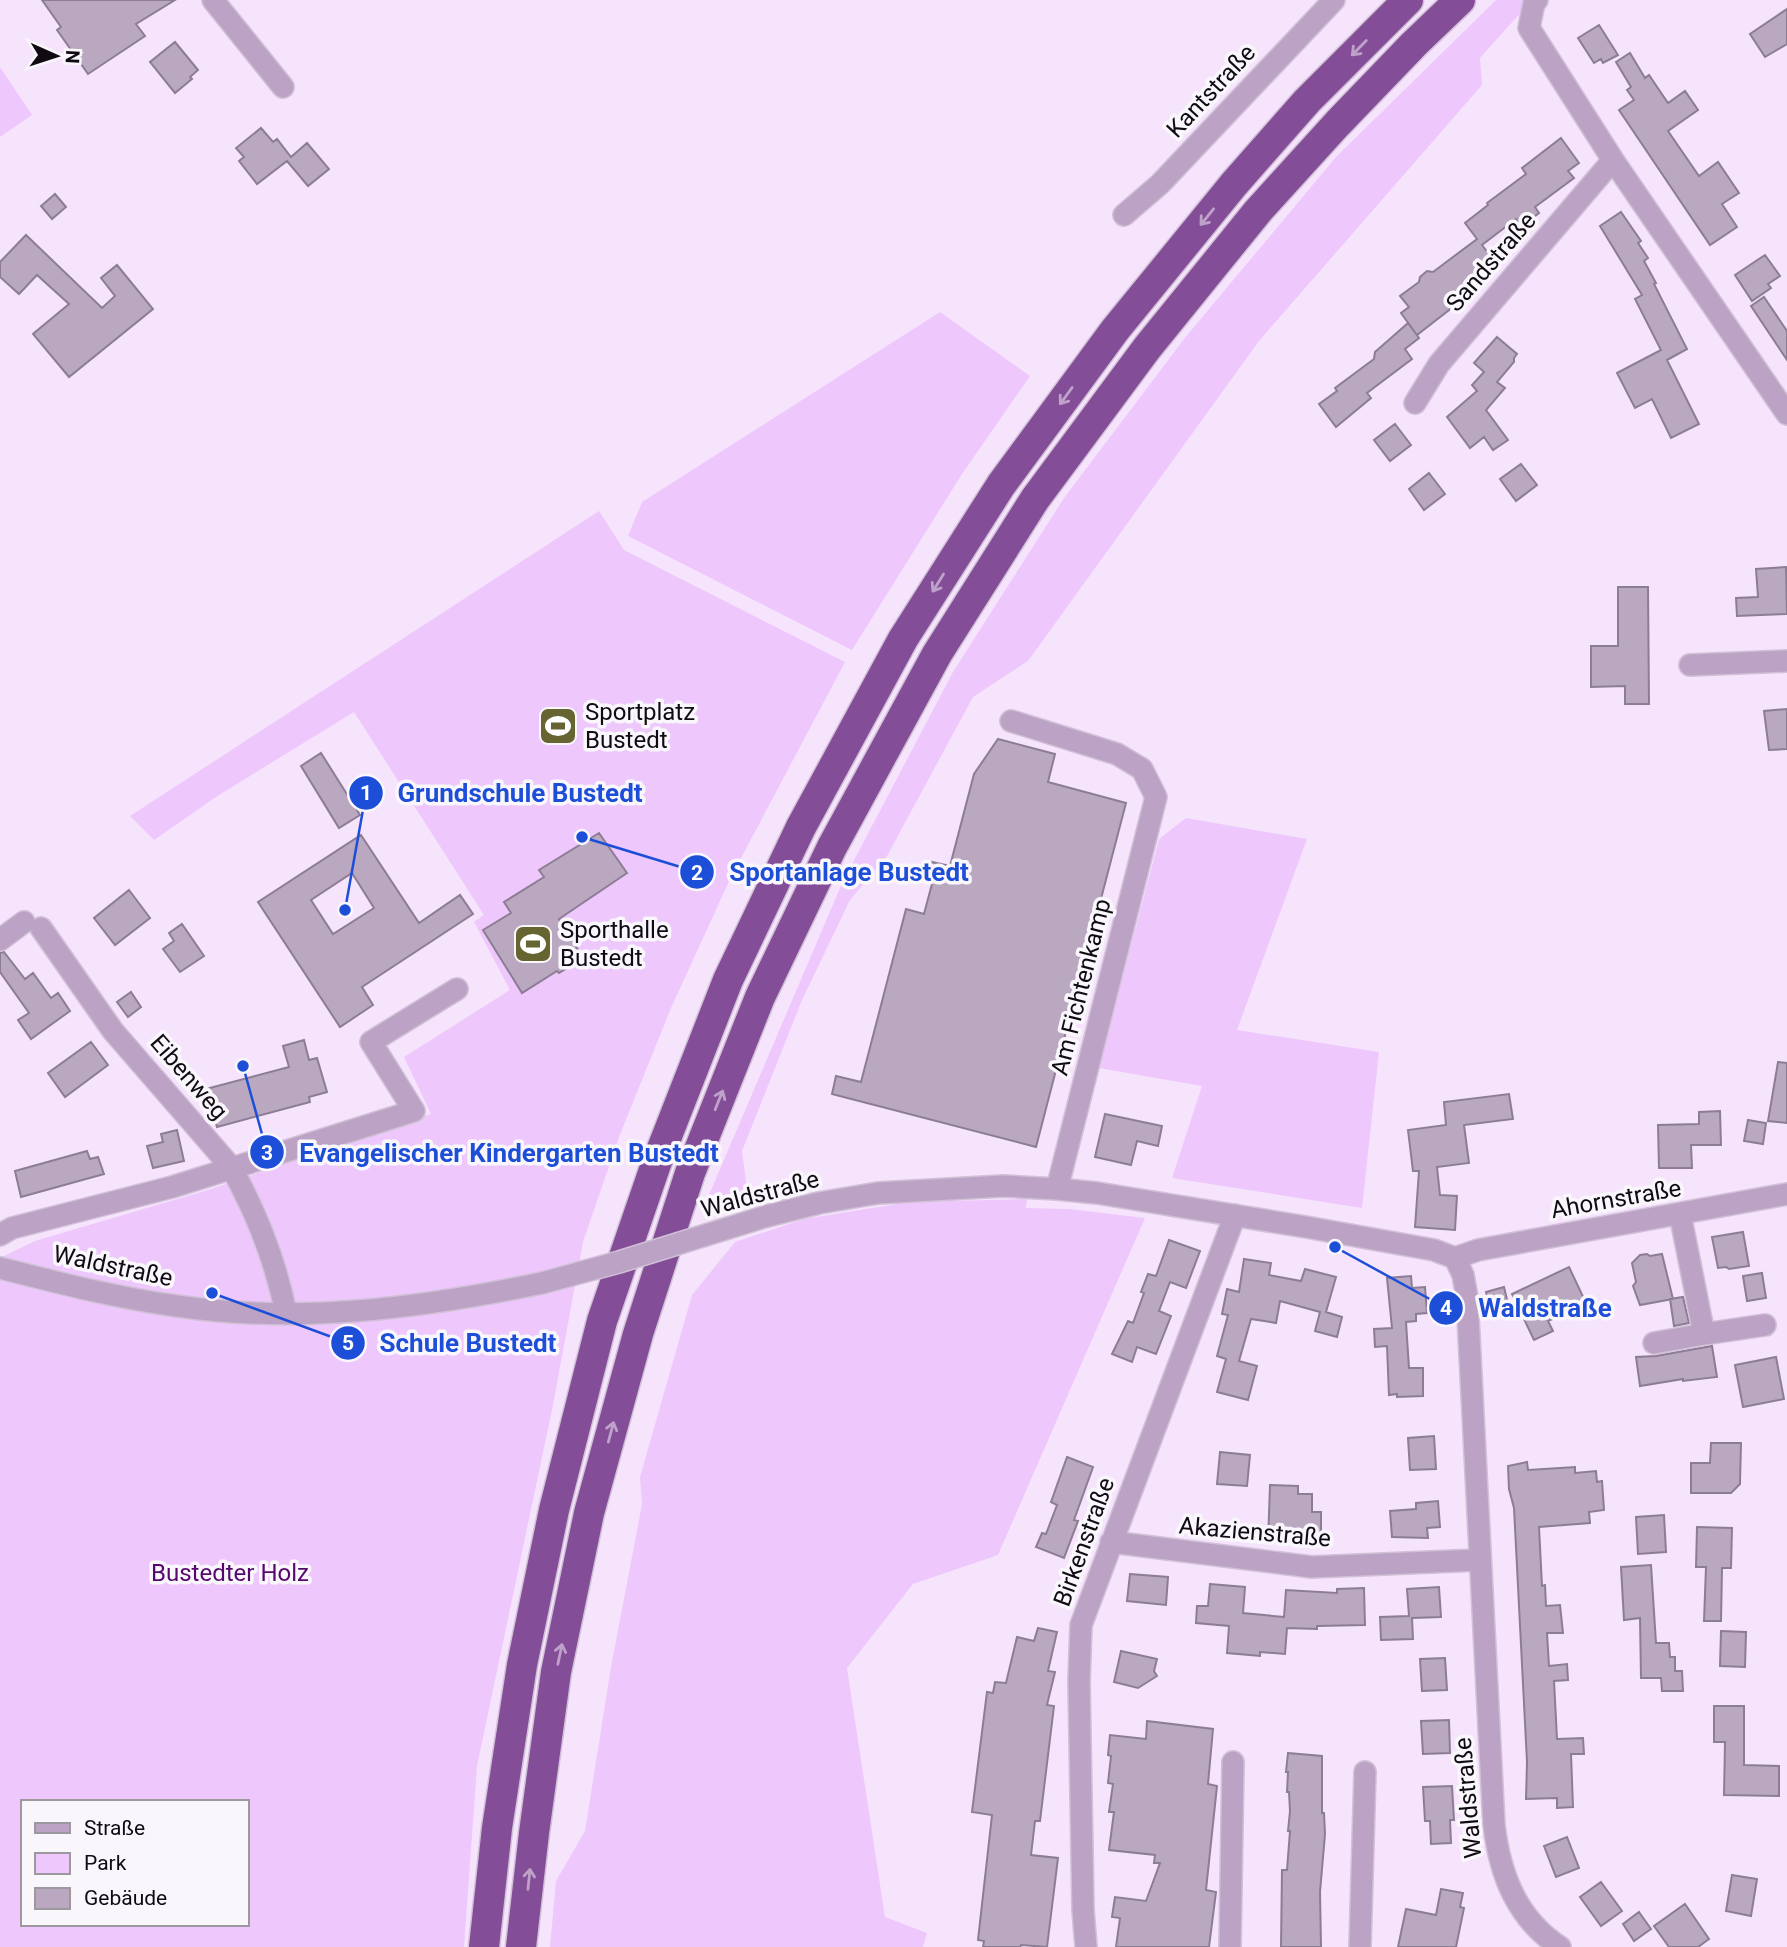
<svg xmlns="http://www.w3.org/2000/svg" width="1787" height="1947" font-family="Roboto,sans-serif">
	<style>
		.green { fill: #eec8fc; fill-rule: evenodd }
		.building { fill: #b9a8c0; stroke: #8d7d94; stroke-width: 2; fill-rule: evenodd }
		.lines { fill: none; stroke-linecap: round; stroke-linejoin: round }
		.minor-casing { stroke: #d1c1d7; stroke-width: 24 }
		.highway-casing { stroke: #d1c1d7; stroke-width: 33 }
		.minor { stroke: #bca3c6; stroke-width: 21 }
		.highway { stroke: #844d97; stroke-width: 30 }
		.minor-bridge-casing { stroke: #d1c1d7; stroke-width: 24; stroke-linecap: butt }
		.minor-bridge { stroke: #bca3c6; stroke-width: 21 }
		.oneway { stroke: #bfa2ca }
		.labels { text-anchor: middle; stroke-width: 7; stroke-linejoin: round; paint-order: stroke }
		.street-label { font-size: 24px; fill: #100a12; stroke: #faf7fc }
		.poi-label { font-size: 24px; fill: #100a12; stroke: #faf7fc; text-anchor: start }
		.park-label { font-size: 24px; fill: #56076c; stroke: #faf7fc }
		.leader { fill: none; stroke: #1d4ed8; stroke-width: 2.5 }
		.callout-dot { fill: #1d4ed8; stroke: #faf7fc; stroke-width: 2.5 }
		.mark-label { font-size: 21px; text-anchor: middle; font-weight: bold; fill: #fff }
		.callout-label { font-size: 26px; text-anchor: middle; font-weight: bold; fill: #1d4ed8; stroke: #faf7fc; stroke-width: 7; stroke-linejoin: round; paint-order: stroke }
	</style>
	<rect width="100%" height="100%" fill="#f6e4fd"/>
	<path class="green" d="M1496 0H1532L1480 58 1482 85 1259 341 1028 661 973 697 887 856 850 900 802 1000 742 1151 749 1204 706 1202 843 881 953 672 1064 498 1184 339 1336 157Z
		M0 67 32 115 0 137Z
		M940 312 1030 376 962 474 852 650 628 536 642 502Z
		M599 511 624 550 845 662 731 877 671 1008 619 1137 583 1242 553 1405 477 1766 464 1947H0V1258L35 1241 211 1189 431 1114 404 1057 510 990 474 922 484 915 354 712 219 795 154 840 130 816ZM23 1802H247V1924H23Z
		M1186 818 1307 839 1237 1030 1379 1052 1362 1208 1172 1178 1202 1086 1099 1068 1159 839Z
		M1027 1199 1026 1208 1069 1209 1145 1218 998 1555 913 1584 847 1668 885 1917 927 1933 923 1947H550L556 1881 585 1831 611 1667 642 1504 640 1477 692 1295 735 1242 804 1219 909 1202Z"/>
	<path class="building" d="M42 0H175L136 24 145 36 88 74 57 30 61 27Z
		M1787 9V44L1765 57 1750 34Z
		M1599 25 1618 55 1603 63 1601 59 1594 63 1578 38Z
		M175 42 198 70 190 77 192 79 175 93 150 62Z
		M1630 53 1645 78 1649 75 1668 103 1685 91 1698 110 1668 131 1699 176 1718 162 1739 193 1722 204 1737 227 1710 245 1619 110 1634 100 1627 90 1631 87 1616 62Z
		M261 128 273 142 277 139 291 157 307 143 329 169 308 186 287 161 257 184 239 161 244 157 236 148Z
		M1561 138 1579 163 1568 171 1574 178 1535 207 1539 213 1521 227 1516 219 1482 245 1498 266 1454 298 1458 303 1417 335 1401 313 1409 307 1400 296 1419 282 1420 277 1427 271 1433 272 1477 239 1465 223 1488 205 1487 203 1526 174 1522 168Z
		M55 194 66 207 52 219 41 206Z
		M1621 212 1641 241 1638 243 1648 258 1644 261 1656 283 1654 284 1687 349 1667 360 1699 424 1671 438 1652 399 1635 408 1617 373 1661 350 1635 299 1642 295 1600 226Z
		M26 235 102 308 115 296 101 278 117 265 153 309 69 377 33 334 69 304 37 275 19 294 0 277V262Z
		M1765 255 1780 276 1768 284 1771 288 1752 301 1735 275Z
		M1764 297 1787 331V360L1751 306Z
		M1408 323 1419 338 1405 349 1412 359 1367 393 1371 398 1336 427 1319 404 1337 391 1335 388 1374 359 1375 352Z
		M1497 337 1517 354 1514 358V362L1497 382 1505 388 1486 410 1508 440 1493 450 1484 437 1470 448 1447 417 1477 391 1472 385 1484 372 1474 363Z
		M1395 424 1411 445 1390 461 1374 440Z
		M1521 464 1537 485 1516 501 1500 479Z
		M1429 473 1445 494 1424 510 1409 489Z
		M1786 567 1787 614 1737 616 1736 598 1758 597 1756 569Z
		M1618 587H1648L1649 704H1625V686L1591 687V646H1618Z
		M1787 709V749L1769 750 1764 711Z
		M998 739 1055 754 1048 782 1126 803 1079 983 1082 1003 1070 1016 1036 1147 832 1094 836 1076 861 1082 906 909 924 914 933 880 928 879 932 862 950 866 974 774Z
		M321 753 360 815 339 828 301 766Z
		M599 833 627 873 559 919 583 958 559 973 557 971 522 993 483 930 511 913 504 902 544 877 539 870Z
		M361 835 419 923 460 895 473 914 362 987 373 1005 340 1027 258 902ZM352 873 374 908 333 934 311 900Z
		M129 890 150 918 115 945 94 918Z
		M182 924 204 956 180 972 163 949 174 941 169 933Z
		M4 952 25 979 33 973 51 998 58 993 70 1011 31 1039 18 1020 29 1013 0 972V953Z
		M131 992 141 1007 128 1017 117 1002Z
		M304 1040 309 1060 317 1058 327 1092 309 1097 310 1102 217 1127 206 1089 289 1067 283 1046Z
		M91 1042 108 1065 65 1097 48 1073Z
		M1778 1062 1787 1063V1123L1768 1121Z
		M1509 1094 1513 1119 1464 1125 1469 1163 1437 1167 1440 1195 1457 1196 1455 1230 1415 1227 1419 1171H1413L1408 1130 1446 1125 1444 1102Z
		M1720 1111 1721 1145H1691L1692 1168H1659L1658 1125 1699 1124V1112Z
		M1105 1114 1162 1126 1158 1146 1137 1141 1131 1165 1095 1157Z
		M1748 1120 1766 1123 1763 1144 1744 1141Z
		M177 1130 184 1161 153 1168 147 1146 163 1142 161 1134Z
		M87 1151 90 1159 98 1157 104 1174 21 1197 15 1171Z
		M1743 1232 1749 1266 1729 1269 1726 1267 1718 1268 1712 1237Z
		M1169 1240 1200 1251 1186 1288 1170 1282 1159 1311 1171 1316 1156 1354 1137 1347 1132 1362 1112 1354 1128 1321 1133 1323 1144 1293 1141 1292 1148 1274 1156 1276Z
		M1647 1254 1650 1256 1662 1254 1673 1299 1640 1305 1633 1286 1636 1282 1632 1263 1640 1255Z
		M1244 1259 1271 1263 1269 1275 1301 1281 1305 1269 1336 1277 1326 1312 1342 1317 1337 1337 1315 1331 1320 1312 1280 1301 1276 1323 1251 1319 1239 1361 1257 1366 1248 1400 1217 1392 1226 1359 1217 1356 1228 1315 1222 1314 1227 1289 1239 1292Z
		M1569 1267 1586 1303 1548 1321 1553 1331 1534 1340 1512 1294Z
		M1762 1273 1766 1298 1747 1301 1743 1276Z
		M1411 1276 1412 1288 1425 1287 1427 1313 1416 1314V1321L1406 1322 1409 1368H1423V1396L1397 1397V1394L1389 1395 1387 1346 1375 1347 1374 1329 1392 1328 1387 1278Z
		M1504 1287 1509 1308 1491 1312 1486 1292Z
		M1683 1297 1689 1323 1674 1326 1670 1299Z
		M1712 1346 1717 1377 1683 1381V1379L1640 1386 1636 1357 1656 1356Z
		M1776 1357 1784 1399 1743 1407 1735 1365Z
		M1434 1436 1436 1469 1410 1470 1408 1438Z
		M1711 1443H1741L1740 1484 1731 1493H1691V1463H1710Z
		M1220 1452 1250 1455 1247 1486 1217 1484Z
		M1067 1457 1093 1467 1074 1520 1078 1521 1064 1558 1036 1547 1042 1533 1046 1534 1057 1505 1051 1502Z
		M1527 1462 1528 1470 1575 1467V1473L1596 1471 1597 1482 1602 1481 1604 1510 1589 1512 1590 1523 1539 1527 1542 1586 1545 1585 1546 1606 1560 1605 1563 1633H1547L1549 1666 1567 1664 1568 1680 1554 1681 1557 1739 1583 1738 1584 1754H1571L1573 1807 1557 1808V1798L1526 1799 1527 1762 1514 1508 1509 1489 1508 1466Z
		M1270 1485 1298 1486V1494H1312V1512H1321V1539H1311V1543L1268 1542Z
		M1438 1501 1440 1527 1427 1528 1428 1538 1392 1537 1390 1511 1416 1509V1503Z
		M1664 1515 1666 1552 1638 1554 1636 1517Z
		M1697 1527 1732 1528 1731 1568H1722L1721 1621H1704L1706 1567H1696Z
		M1651 1565 1656 1643H1669L1670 1657H1675V1671H1682L1683 1691H1662L1661 1678H1641L1640 1618 1624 1620 1621 1567Z
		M1130 1574 1168 1577 1166 1605 1127 1601Z
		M1210 1584 1245 1587 1243 1613 1284 1617 1286 1590 1337 1593V1589L1364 1588 1365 1625 1317 1626V1629L1287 1628 1285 1654 1260 1652V1656L1227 1653 1229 1626 1196 1623 1197 1606H1208Z
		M1439 1587 1441 1617 1412 1618 1413 1639 1381 1640 1380 1617 1409 1616 1407 1589Z
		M1038 1628 1057 1632 1048 1671 1055 1672 1047 1705 1054 1706 1040 1821H1035L1031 1855 1058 1858 1047 1947 1021 1945 1020 1947H983L984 1941 978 1940 992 1815 972 1812 987 1692 993 1693 995 1682 1006 1683 1017 1637 1034 1641Z
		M1721 1631 1746 1632 1745 1667 1720 1666Z
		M1121 1651 1157 1659 1154 1671 1157 1676 1138 1688 1114 1682Z
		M1445 1658 1447 1690 1422 1691 1420 1659Z
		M1714 1706H1744V1765L1779 1766V1796L1724 1795 1725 1742H1714Z
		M1449 1720 1450 1753 1423 1754 1421 1721Z
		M1147 1721 1213 1729 1208 1784 1217 1786 1206 1890 1216 1892 1209 1947H1116L1120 1918 1112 1917 1115 1897 1146 1901 1160 1863H1154L1155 1855 1109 1850 1114 1812H1109L1113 1784 1108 1783 1111 1756 1108 1755 1110 1735 1146 1739Z
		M1288 1753 1322 1756V1813H1324L1325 1834 1320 1892 1321 1947H1281L1282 1870H1287L1290 1831H1288L1290 1811 1289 1792H1287L1288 1772H1286Z
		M1452 1786 1454 1820H1450L1451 1843 1431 1844 1430 1821H1425L1423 1787Z
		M1567 1837 1579 1868 1556 1877 1544 1846Z
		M1732 1875 1757 1879 1751 1916 1726 1911Z
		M1601 1882 1622 1911 1601 1926 1580 1897Z
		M1441 1889 1463 1893 1460 1907 1464 1908 1456 1947H1398L1406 1909 1436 1915Z
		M1685 1904 1709 1939 1698 1947H1669L1654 1926Z
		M1639 1912 1651 1929 1634 1941 1623 1924Z"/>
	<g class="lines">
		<defs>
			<path id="minor" d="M213 0 283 87
				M1537 0 1534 3 1529 28 1613 160 1787 414
				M1124 215 1160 184 1334 0
				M1415 403 1439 364 1613 160
				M1690 665 1787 661
				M1011 721 1117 754 1142 769 1156 797 1057 1189
				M41 928 113 1031 231 1167C256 1212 276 1263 286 1313
				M0 940 24 922
				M1680 1214 1704 1334 1765 1325
				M767 1216 819 1203 878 1193 1003 1186 1057 1189 1097 1193 1306 1227 1434 1250 1455 1258 1463 1275 1467 1297 1494 1825C1500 1875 1517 1919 1560 1947
				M0 1235 12 1228 172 1187 414 1111 371 1042 457 989
				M1455 1258 1478 1250 1787 1194
				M0 1268C59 1283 117 1298 177 1306 299 1324 422 1308 542 1283
				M1654 1343 1704 1334
				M1111 1542 1312 1567 1479 1560
				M1086 1947 1083 1910 1079 1681 1081 1625 1235 1215
				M1230 1947 1233 1762
				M1360 1947 1365 1772"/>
			<path id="highway" d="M484 1947 497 1828 522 1665 554 1510 602 1321 656 1164 728 980 801 827 903 639 1001 485 1115 330 1234 184 1307 101 1408 0
				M521 1947 534 1833 556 1672 589 1513 638 1334 690 1173 760 997 832 847 937 654 1035 499 1147 348 1258 211 1337 124 1414 44 1460 0"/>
		</defs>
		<use href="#minor" class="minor-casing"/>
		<use href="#highway" class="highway-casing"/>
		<use href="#minor" class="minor"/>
		<use href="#highway" class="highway"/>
		<defs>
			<path id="minor-bridge" d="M542 1283 619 1262 767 1216"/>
		</defs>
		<use href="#minor-bridge" class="minor-bridge-casing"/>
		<use href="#minor-bridge" class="minor-bridge"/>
	</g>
	<defs><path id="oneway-shaft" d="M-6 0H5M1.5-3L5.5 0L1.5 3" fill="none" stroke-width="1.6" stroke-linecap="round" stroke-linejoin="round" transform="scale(1.75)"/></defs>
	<g class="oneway">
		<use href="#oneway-shaft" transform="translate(1359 48) rotate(134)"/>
		<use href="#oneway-shaft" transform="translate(1207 217) rotate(129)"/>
		<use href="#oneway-shaft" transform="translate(1066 396) rotate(126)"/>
		<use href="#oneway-shaft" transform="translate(938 583) rotate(122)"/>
		<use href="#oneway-shaft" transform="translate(719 1100) rotate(-68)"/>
		<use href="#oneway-shaft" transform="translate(611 1432) rotate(-75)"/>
		<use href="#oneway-shaft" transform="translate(560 1654) rotate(-78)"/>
		<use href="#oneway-shaft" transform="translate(529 1879) rotate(-84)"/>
	</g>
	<defs>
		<symbol id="stadium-square" viewBox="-11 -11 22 22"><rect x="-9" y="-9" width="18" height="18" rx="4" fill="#666430" stroke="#faf7fc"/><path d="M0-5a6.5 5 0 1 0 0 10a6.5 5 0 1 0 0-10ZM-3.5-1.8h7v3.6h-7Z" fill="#fff"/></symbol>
	</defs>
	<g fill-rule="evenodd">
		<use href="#stadium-square" x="536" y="704" width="44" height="44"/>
		<use href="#stadium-square" x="511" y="922" width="44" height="44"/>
	</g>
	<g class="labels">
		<g class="street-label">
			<text transform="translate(1211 91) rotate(-47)" y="8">Kantstraße</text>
			<text transform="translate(1491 262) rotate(-49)" y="8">Sandstraße</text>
			<text transform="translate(1081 987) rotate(-76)" y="8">Am Fichtenkamp</text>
			<text transform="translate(189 1077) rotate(49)" y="8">Eibenweg</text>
			<text transform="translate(760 1194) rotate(-15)" y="8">Waldstraße</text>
			<text transform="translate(1616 1199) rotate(-10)" y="8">Ahornstraße</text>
			<text transform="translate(113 1266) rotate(12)" y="8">Waldstraße</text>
			<text transform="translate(1255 1532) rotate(5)" y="8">Akazienstraße</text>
			<text transform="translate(1084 1542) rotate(-70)" y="8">Birkenstraße</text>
			<text transform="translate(1468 1798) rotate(-95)" y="8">Waldstraße</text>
		</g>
		<g class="poi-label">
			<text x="585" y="720">Sportplatz<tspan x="585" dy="28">Bustedt</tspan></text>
			<text x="560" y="938">Sporthalle<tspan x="560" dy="28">Bustedt</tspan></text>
		</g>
		<g class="park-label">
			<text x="230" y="1581">Bustedter Holz</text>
		</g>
	</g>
	<path class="leader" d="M345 910L366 793M582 837L697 872M243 1066L267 1152M1335 1247L1446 1308M212 1293L348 1343"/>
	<g class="callout-dot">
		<circle cx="345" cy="910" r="7"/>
		<circle cx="582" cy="837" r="7"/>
		<circle cx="243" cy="1066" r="7"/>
		<circle cx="1335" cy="1247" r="7"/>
		<circle cx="212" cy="1293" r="7"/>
		<circle cx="366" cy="793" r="18"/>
		<circle cx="697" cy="872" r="18"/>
		<circle cx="267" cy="1152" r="18"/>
		<circle cx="1446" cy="1308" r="18"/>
		<circle cx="348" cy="1343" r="18"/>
	</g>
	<g class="mark-label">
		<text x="366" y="800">1</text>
		<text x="697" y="880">2</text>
		<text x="267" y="1160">3</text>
		<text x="1446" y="1315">4</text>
		<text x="348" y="1350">5</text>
	</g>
	<g class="callout-label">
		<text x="520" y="802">Grundschule Bustedt</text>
		<text x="849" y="881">Sportanlage Bustedt</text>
		<text x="509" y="1162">Evangelischer Kindergarten Bustedt</text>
		<text x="1545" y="1317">Waldstraße</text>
		<text x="468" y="1352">Schule Bustedt</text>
	</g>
	<rect x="21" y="1800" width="228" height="126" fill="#faf7fc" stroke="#9c989e" stroke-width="2"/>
	<rect x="35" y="1823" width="35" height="10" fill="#bca3c6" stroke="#9c989e" stroke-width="2"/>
	<text x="84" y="1835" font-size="21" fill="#100a12">Straße</text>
	<rect x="35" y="1853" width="35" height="21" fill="#eec8fc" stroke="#9c989e" stroke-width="2"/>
	<text x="84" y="1870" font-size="21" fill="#100a12">Park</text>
	<rect x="35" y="1888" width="35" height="21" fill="#b9a8c0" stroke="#9c989e" stroke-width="2"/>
	<text x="84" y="1905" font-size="21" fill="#100a12">Gebäude</text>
	<g transform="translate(56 56) rotate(93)" stroke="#faf7fc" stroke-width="5" paint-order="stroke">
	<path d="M0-5L12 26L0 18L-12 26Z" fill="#100a12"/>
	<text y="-10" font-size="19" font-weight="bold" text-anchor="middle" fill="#100a12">N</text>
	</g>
</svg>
